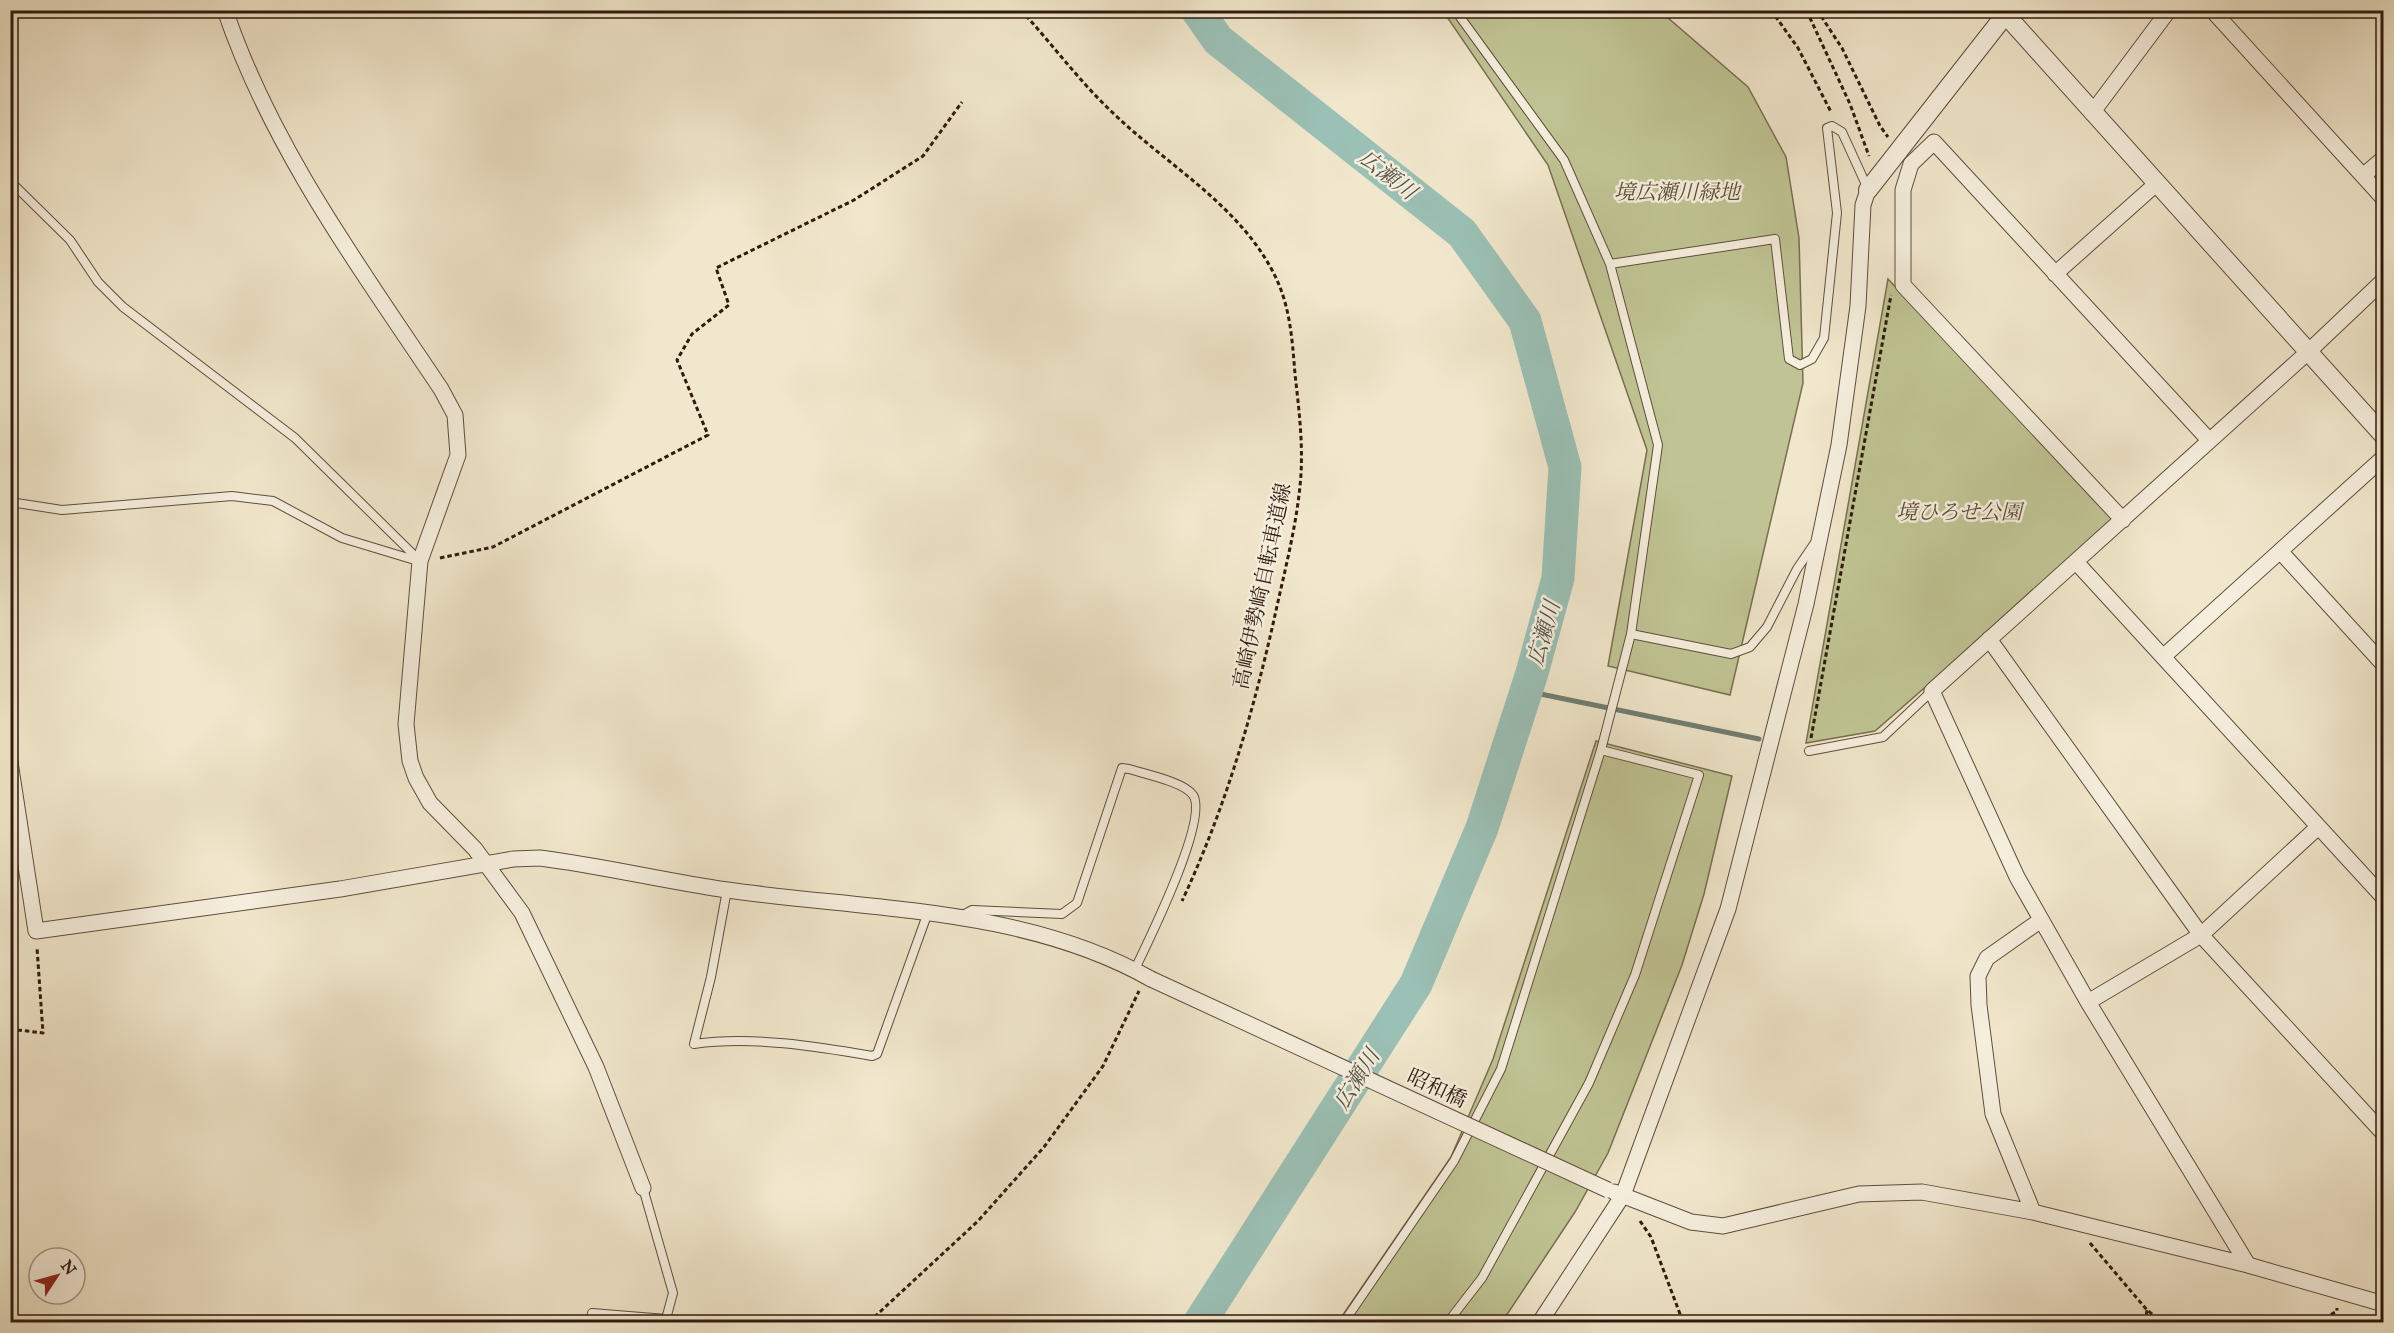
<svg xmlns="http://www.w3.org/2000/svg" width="2394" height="1333" font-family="'IM FELL Great Primer','Noto Serif JP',serif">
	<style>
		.green { fill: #c0c494; stroke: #786f50; stroke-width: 1.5 }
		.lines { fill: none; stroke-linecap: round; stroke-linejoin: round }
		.stream { stroke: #707e72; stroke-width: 5 }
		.river { stroke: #9bc0b5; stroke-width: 33 }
		.service-casing { stroke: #604d3d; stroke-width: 10 }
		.minor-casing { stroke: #604d3d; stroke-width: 17 }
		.tertiary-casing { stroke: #604d3d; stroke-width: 20 }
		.path { stroke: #2f1a0d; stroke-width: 3; stroke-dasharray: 4.5 3; stroke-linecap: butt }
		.service { stroke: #f6efde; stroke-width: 8 }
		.minor { stroke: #f6efde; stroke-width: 15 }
		.tertiary { stroke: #f6efde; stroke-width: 18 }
		.minor-bridge-casing { stroke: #604d3d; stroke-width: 17; stroke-linecap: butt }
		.minor-bridge { stroke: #f6efde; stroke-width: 15 }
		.labels { text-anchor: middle; stroke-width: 5; stroke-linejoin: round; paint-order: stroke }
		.park-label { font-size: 21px; font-style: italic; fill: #5a4d36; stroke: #f6efde }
		.street-label { font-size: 21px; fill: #2f1a0d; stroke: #f6efde }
		.water-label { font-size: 22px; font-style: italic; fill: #555448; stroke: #f6efde }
	</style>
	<rect width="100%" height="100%" fill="#f1e7cc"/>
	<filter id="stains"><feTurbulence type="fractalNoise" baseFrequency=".00333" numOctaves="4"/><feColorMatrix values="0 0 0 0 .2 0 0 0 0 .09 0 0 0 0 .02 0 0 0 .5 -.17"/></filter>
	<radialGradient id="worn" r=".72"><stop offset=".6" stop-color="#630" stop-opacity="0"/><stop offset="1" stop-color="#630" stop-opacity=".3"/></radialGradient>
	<path class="green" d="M1443 11H1660L1748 87 1786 157 1799 238 1803 383 1730 695 1608 666 1647 450 1548 165Z
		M1888 279 2117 520 1875 731 1806 743Z
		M1596 741 1732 776 1704 894 1682 965 1608 1153 1575 1212 1502 1322H1338L1451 1157 1493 1059Z"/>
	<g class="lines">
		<path class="stream" d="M1526 691 1759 739"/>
		<path class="river" d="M1197 10 1218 40 1462 233 1525 321 1565 467 1558 578 1532 673 1482 828 1416 984 1200 1322"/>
		<defs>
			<path id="service" d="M10 181 70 240 98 282 123 307 295 438 420 561
				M1610 264 1775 239 1789 359 1800 365 1812 359 1824 338 1837 213 1827 128 1832 126 1842 132 1868 189
				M10 502 62 510 232 496 273 501 342 538 418 561
				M1631 634 1731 654 1750 647 1767 627 1797 569 1814 544
				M1809 751 1883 737 1932 691
				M727 890 711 977 694 1044C752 1036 815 1046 872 1056L877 1054 927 915
				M961 916 972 910 1062 914 1077 903 1122 768 1129 769C1145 774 1184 782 1193 795 1209 819 1148 942 1134 971
				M591 1322 592 1313 666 1319 673 1293 643 1188
				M1344 1322 1454 1161 1501 1069 1601 750 1631 634 1658 445 1610 264 1564 160 1455 10
				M1448 1322 1482 1278 1589 1083 1635 975 1699 775 1601 750"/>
			<path id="minor" d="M225 10C272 149 361 269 441 389L455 415 458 455 420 561 406 724 410 761 416 778 430 803 475 849 522 913 596 1067 643 1188
				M2212 10 2384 199
				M2092 113 2169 10
				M2363 176 2384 158
				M2055 274 2156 184
				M2123 520 1903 285V190L1911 164 1934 142 2208 439
				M2280 551 2384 665
				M2076 562 2384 898
				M1989 639 2201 935 2384 1134
				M2164 656 2384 457
				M10 762 36 931 340 889 513 859 540 858C603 866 664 881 727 890 868 910 1024 907 1151 979
				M2088 1002 2201 935 2317 828
				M1614 1192 1691 1222 1723 1226 1859 1194 1922 1192 2033 1212 2248 1265 2384 1304
				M2033 1212 1993 1114 1979 1005 1978 976 1987 958 2041 920
				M2248 1265 2088 1002 2017 877 1932 691 2308 352 2384 280
				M1540 1322 1623 1195 1728 909 1806 604 1839 445 1858 306 1863 205 1868 190"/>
			<path id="tertiary" d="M2006 15 2384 436
				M1868 190 2009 10"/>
		</defs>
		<use href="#service" class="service-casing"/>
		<use href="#minor" class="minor-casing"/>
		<use href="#tertiary" class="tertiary-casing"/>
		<path class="path" d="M1021 10C1052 44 1080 82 1113 113 1167 165 1236 203 1272 270 1290 303 1292 337 1295 374 1299 410 1304 449 1300 486 1296 526 1286 566 1277 606 1255 707 1226 807 1182 901
			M1771 10 1798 48 1831 112
			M1811 10 1810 18 1850 104 1869 156
			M1817 10 1842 48 1880 126 1888 137
			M440 558 493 547 708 435 677 360 692 334 729 305 716 268 854 200 923 156 962 102
			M1811 738 1891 295
			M10 1029 43 1033 37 948
			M1640 1221 1651 1237 1680 1314V1322
			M2090 1243 2147 1310 2162 1322
			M869 1322 978 1221 1044 1147 1103 1066 1139 991
			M2145 1322 2147 1310
			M2318 1322 2337 1311V1308"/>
		<use href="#service" class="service"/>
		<use href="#minor" class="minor"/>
		<use href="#tertiary" class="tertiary"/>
		<defs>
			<path id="minor-bridge" d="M1151 979 1608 1190"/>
		</defs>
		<use href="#minor-bridge" class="minor-bridge-casing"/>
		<use href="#minor-bridge" class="minor-bridge"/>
	</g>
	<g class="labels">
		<g class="park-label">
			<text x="1677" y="199">境広瀬川緑地</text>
			<text x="1959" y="519">境ひろせ公園</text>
		</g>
		<g class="street-label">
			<text transform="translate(1262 586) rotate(-78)" y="7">高崎伊勢崎自転車道線</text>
			<text transform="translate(1437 1088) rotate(25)" y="7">昭和橋</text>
		</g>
		<g class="water-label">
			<text transform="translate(1388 174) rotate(38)" y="8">広瀬川</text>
			<text transform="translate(1543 633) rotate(-74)" y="8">広瀬川</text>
			<text transform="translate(1356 1079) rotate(-58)" y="8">広瀬川</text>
		</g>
	</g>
	<rect width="2394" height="1333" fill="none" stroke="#f1e7cc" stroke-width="36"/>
	<rect x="12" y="12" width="2370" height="1309" fill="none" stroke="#2f1a0d" stroke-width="3"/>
	<rect x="18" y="18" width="2358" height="1297" fill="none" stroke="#2f1a0d" stroke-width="1.5"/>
	<g transform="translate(57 1276) rotate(54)"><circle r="28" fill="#f6efde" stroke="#a69a8a" stroke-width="1.5"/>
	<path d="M0-4.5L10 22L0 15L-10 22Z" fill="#8f2418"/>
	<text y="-9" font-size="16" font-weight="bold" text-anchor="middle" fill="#2f1a0d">N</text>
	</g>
	<rect width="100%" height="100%" filter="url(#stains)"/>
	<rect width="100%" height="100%" fill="url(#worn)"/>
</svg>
